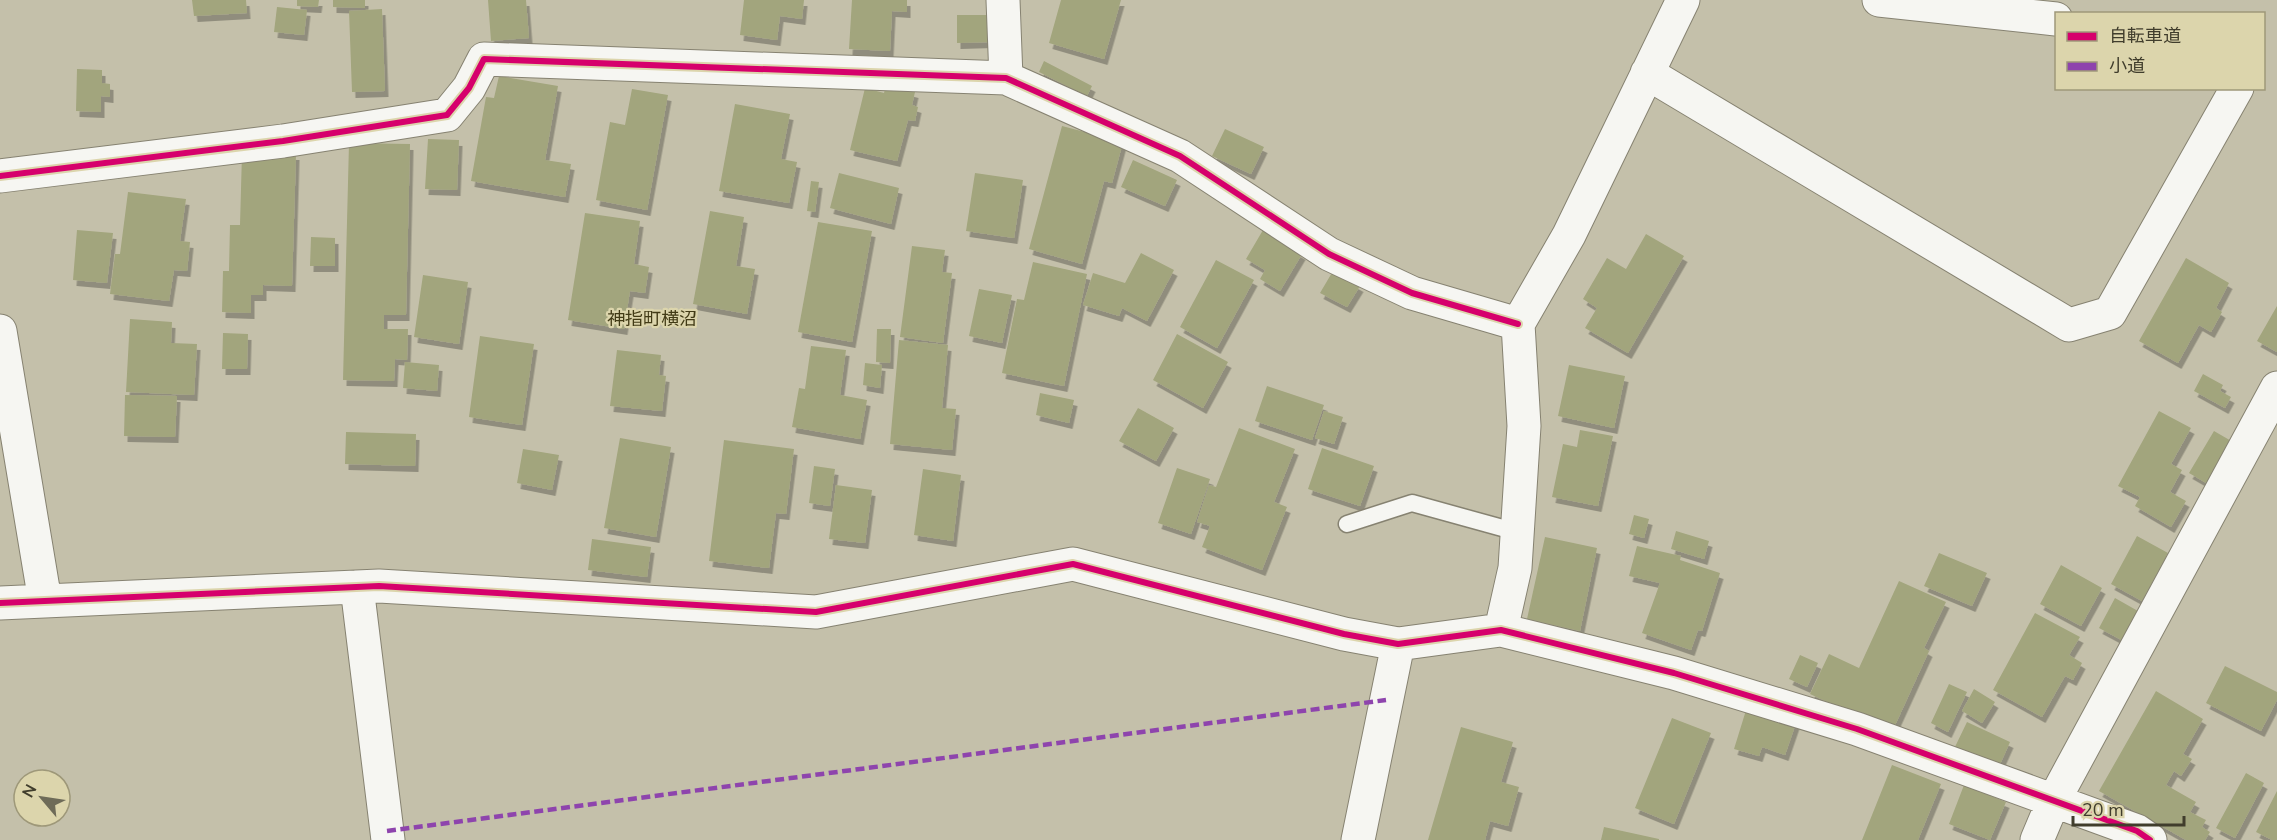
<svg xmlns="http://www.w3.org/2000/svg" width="2277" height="840" font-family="'Nunito Sans','Noto Sans JP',sans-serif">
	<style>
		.building { fill: #a2a57d; filter: url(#shadow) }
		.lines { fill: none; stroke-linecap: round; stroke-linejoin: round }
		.service-casing { stroke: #868271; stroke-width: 19 }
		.minor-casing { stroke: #868271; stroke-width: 35 }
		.service { stroke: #f6f6f2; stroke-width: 16 }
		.minor { stroke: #f6f6f2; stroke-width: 33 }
		.quiet { stroke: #8e44ad; stroke-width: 4.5; stroke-dasharray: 9 4.5; stroke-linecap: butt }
		.cycleway-casing { stroke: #dcd5ac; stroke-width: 10 }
		.cycleway { stroke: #d6006c; stroke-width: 6 }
		.labels { text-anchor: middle; stroke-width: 4.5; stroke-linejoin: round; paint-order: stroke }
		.quarter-label { font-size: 18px; fill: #423b16; stroke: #dcd5ac }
	</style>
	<defs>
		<filter id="shadow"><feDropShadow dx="3.5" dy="6" stdDeviation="0" flood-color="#0004"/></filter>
	</defs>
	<rect width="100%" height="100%" fill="#c4c0aa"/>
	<path class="building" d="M192 0H246L247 13 194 16Z
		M297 0H319L318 7 297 6Z
		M333 0H365V8L333 7Z
		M488 0H526L529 38 491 41Z
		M744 0H804L802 19 780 16 777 40 740 35Z
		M852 0H907V12L892 11 890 51 849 49Z
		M1061 0H1121L1104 59 1049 43Z
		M277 7 307 10 304 35 274 32Z
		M382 9 385 91 352 92 349 11Z
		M957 15H990V42L957 43Z
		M1044 61 1092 86 1087 96 1039 72Z
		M77 69 102 70V83L110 84V97L101 96V112L76 111Z
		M499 76 558 86 545 160 571 164 565 197 471 181 486 97 494 98Z
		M886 85 915 92 912 105 918 107 915 121 908 120 897 161 850 150 865 88 884 93Z
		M632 89 668 95 647 210 596 200 610 122 625 125Z
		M735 104 790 114 781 159 797 162 789 203 719 191Z
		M1062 126 1123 142 1112 183 1104 181 1082 264 1029 249Z
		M1225 129 1264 147 1251 174 1212 156Z
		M428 139 459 140 457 190 425 189Z
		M349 143 410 144 406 315H384V329H408L407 360 395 359 394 381 343 380Z
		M242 153 296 154 292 286 263 285V295H251V313L222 312 223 271H229L230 225H240Z
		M1133 160 1177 180 1165 206 1121 187Z
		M839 173 899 188 891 224 830 208Z
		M975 173 1023 180 1014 238 966 231Z
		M811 181 819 182 815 212 807 211Z
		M128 192 186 199 180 241 190 242 187 271 174 270 169 301 110 294 115 254H120Z
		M710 211 744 217 736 266 755 269 747 314 693 304Z
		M585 213 640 221 634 264 649 267 645 293 630 291 624 329 568 320Z
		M818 222 872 231 852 342 798 332Z
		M77 230 113 233 107 283 73 280Z
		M1263 230 1302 254 1280 291 1260 279 1265 270 1246 259Z
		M1646 234 1684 256 1628 353 1585 328 1597 308 1583 299 1607 258 1626 269Z
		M311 237 335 238V266H310Z
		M912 246 945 250 942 272 952 273 943 343 900 337Z
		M1141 253 1174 270 1147 321 1122 308 1119 316 1083 305 1093 273 1125 283Z
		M2186 258 2229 283 2216 308 2222 312 2211 332 2199 325 2178 363 2139 341Z
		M1216 260 1254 280 1217 348 1180 327Z
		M1033 262 1087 274 1064 386 1002 373 1017 299 1024 300Z
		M1333 271 1360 286 1347 307 1320 293Z
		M423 275 468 282 459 344 414 337Z
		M979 289 1012 295 1002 343 969 336Z
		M2277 306V352L2257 341Z
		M130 319 172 322 171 343 197 344 194 395 126 392Z
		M877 329H891L890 363 876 362Z
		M223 333 248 334 247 369H222Z
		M1177 334 1228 362 1203 408 1153 380Z
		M480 336 534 344 522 425 469 417Z
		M899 340 948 345 942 408 956 409 952 450 890 444Z
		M811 346 846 350 840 395 867 400 860 439 792 427 799 388 805 389Z
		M617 350 661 355 659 375 666 376 662 411 610 406Z
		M405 362 439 365 437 391 403 388Z
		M865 363 882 365 880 388 863 385Z
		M1569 365 1625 376 1614 428 1558 416Z
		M2203 374 2223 385 2220 391 2231 397 2225 408 2194 391Z
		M1267 386 1324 405 1312 440 1255 421Z
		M1040 393 1074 400 1069 423 1036 415Z
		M125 395 177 396 175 437 124 436Z
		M1138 408 1174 428 1156 461 1119 441Z
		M1324 411 1343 417 1334 444 1315 438Z
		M2159 411 2191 428 2171 464 2182 470 2170 492 2186 501 2171 527 2135 506 2140 497 2118 486Z
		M1239 428 1295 449 1274 502 1287 507 1262 570 1202 547 1210 526 1197 522 1209 485 1216 487Z
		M1580 430 1613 436 1598 506 1552 497 1563 444 1577 447Z
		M2214 431 2233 442 2208 484 2189 473Z
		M346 432 416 434 415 466 345 464Z
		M620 438 671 447 656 537 604 528Z
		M724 440 794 449 786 514 776 513 769 568 709 561Z
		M1322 448 1374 466 1360 506 1308 489Z
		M523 449 559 455 552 490 517 483Z
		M814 466 835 469 830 506 809 503Z
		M1177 468 1210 479 1191 534 1158 523Z
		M923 469 961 475 953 541 914 535Z
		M836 485 872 490 865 543 829 539Z
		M1634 515 1649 519 1644 538 1629 534Z
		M1676 531 1709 541 1704 559 1671 549Z
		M2137 536 2168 553 2142 601 2111 584Z
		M1545 537 1597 548 1580 631 1527 619Z
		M592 539 651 547 647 577 588 570Z
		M1637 546 1681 556 1680 560 1720 573 1702 631 1698 630 1691 650 1642 633 1660 583 1629 576Z
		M1939 553 1987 573 1972 606 1924 586Z
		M2061 565 2102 588 2081 626 2040 604Z
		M1899 581 1946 602 1924 648 1929 651 1892 732 1810 694 1829 654 1859 668Z
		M2115 598 2145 615 2129 644 2099 628Z
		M2035 613 2080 637 2069 655 2082 663 2073 680 2065 676 2042 717 1993 690Z
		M1800 655 1818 663 1807 687 1789 679Z
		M2225 666 2277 692V700L2261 731 2206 703Z
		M1949 684 1967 692 1948 732 1931 723Z
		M1974 689 1995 702 1982 723 1962 711Z
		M2156 691 2203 719 2183 754 2192 759 2181 776 2174 771 2166 785 2196 802 2190 812 2206 820 2202 827 2210 832 2205 840H2186L2099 791Z
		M1747 707 1796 723 1785 755 1762 747 1759 756 1734 749Z
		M1672 718 1711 733 1674 824 1635 808Z
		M1967 722 2010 742 1997 771 1953 751Z
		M1461 727 1513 742 1501 782 1519 787 1508 826 1490 821 1485 840H1428Z
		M1892 765 1941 784 1918 840H1862Z
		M2246 773 2264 783 2235 838 2216 828Z
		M1964 785 2006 802 1990 840 1949 824Z
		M2277 791V840H2272L2256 832Z
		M1604 827 1659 839V840H1601Z"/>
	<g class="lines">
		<defs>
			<path id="service" d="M1347 524 1412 503 1517 532"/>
			<path id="minor" d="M1003 0 1006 78
				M1879 0 2056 19
				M1647 73 2069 325 2110 313 2237 88
				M0 176 283 141 447 115 469 88 484 59 1006 78 1180 156 1329 254 1412 293 1518 324
				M0 331 45 601
				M357 587 388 840
				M0 603 379 586 816 612 1073 564 1344 634 1398 644 1501 630 1674 673 1857 729 2137 831 2150 840
				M1501 630 1515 568 1524 426 1518 324 1569 235 1683 0
				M1358 840 1398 644
				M2037 840 2053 802 2277 388"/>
		</defs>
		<use href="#service" class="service-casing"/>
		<use href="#minor" class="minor-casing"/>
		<use href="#service" class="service"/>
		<use href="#minor" class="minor"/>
		<path class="quiet" d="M387 831 1386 700"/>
		<defs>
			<path id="cycleway" d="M0 176 283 141 447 115 469 88 484 59 1006 78 1180 156 1329 254 1412 293 1518 324
				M0 603 379 586 816 612 1073 564 1344 634 1398 644 1501 630 1674 673 1857 729 2137 831 2150 840"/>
		</defs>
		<use href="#cycleway" class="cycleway-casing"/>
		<use href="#cycleway" class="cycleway"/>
	</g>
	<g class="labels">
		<g class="quarter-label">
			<text x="652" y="325">神指町横沼</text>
		</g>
	</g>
	<rect x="2055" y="12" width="210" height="78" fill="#dcd5ac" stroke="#9e9879" stroke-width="1.5"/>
	<rect x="2067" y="32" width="30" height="9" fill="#d6006c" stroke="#9e9879" stroke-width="1.5"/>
	<text x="2109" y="42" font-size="18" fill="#403d2c">自転車道</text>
	<rect x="2067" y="62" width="30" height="9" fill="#8e44ad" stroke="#9e9879" stroke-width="1.5"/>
	<text x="2109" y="72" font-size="18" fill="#403d2c">小道</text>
	<g transform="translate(42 798) rotate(299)"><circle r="28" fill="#dcd5ac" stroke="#9e9879" stroke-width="1.5"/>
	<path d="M0-4.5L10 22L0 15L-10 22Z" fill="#6e6b58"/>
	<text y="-9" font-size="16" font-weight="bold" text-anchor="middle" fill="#403d2c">N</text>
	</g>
	<path d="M2073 816v9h111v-9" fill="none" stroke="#403d2c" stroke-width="3"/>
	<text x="2082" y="816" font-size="18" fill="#403d2c" stroke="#dcd5ac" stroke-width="4.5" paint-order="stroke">20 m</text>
</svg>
